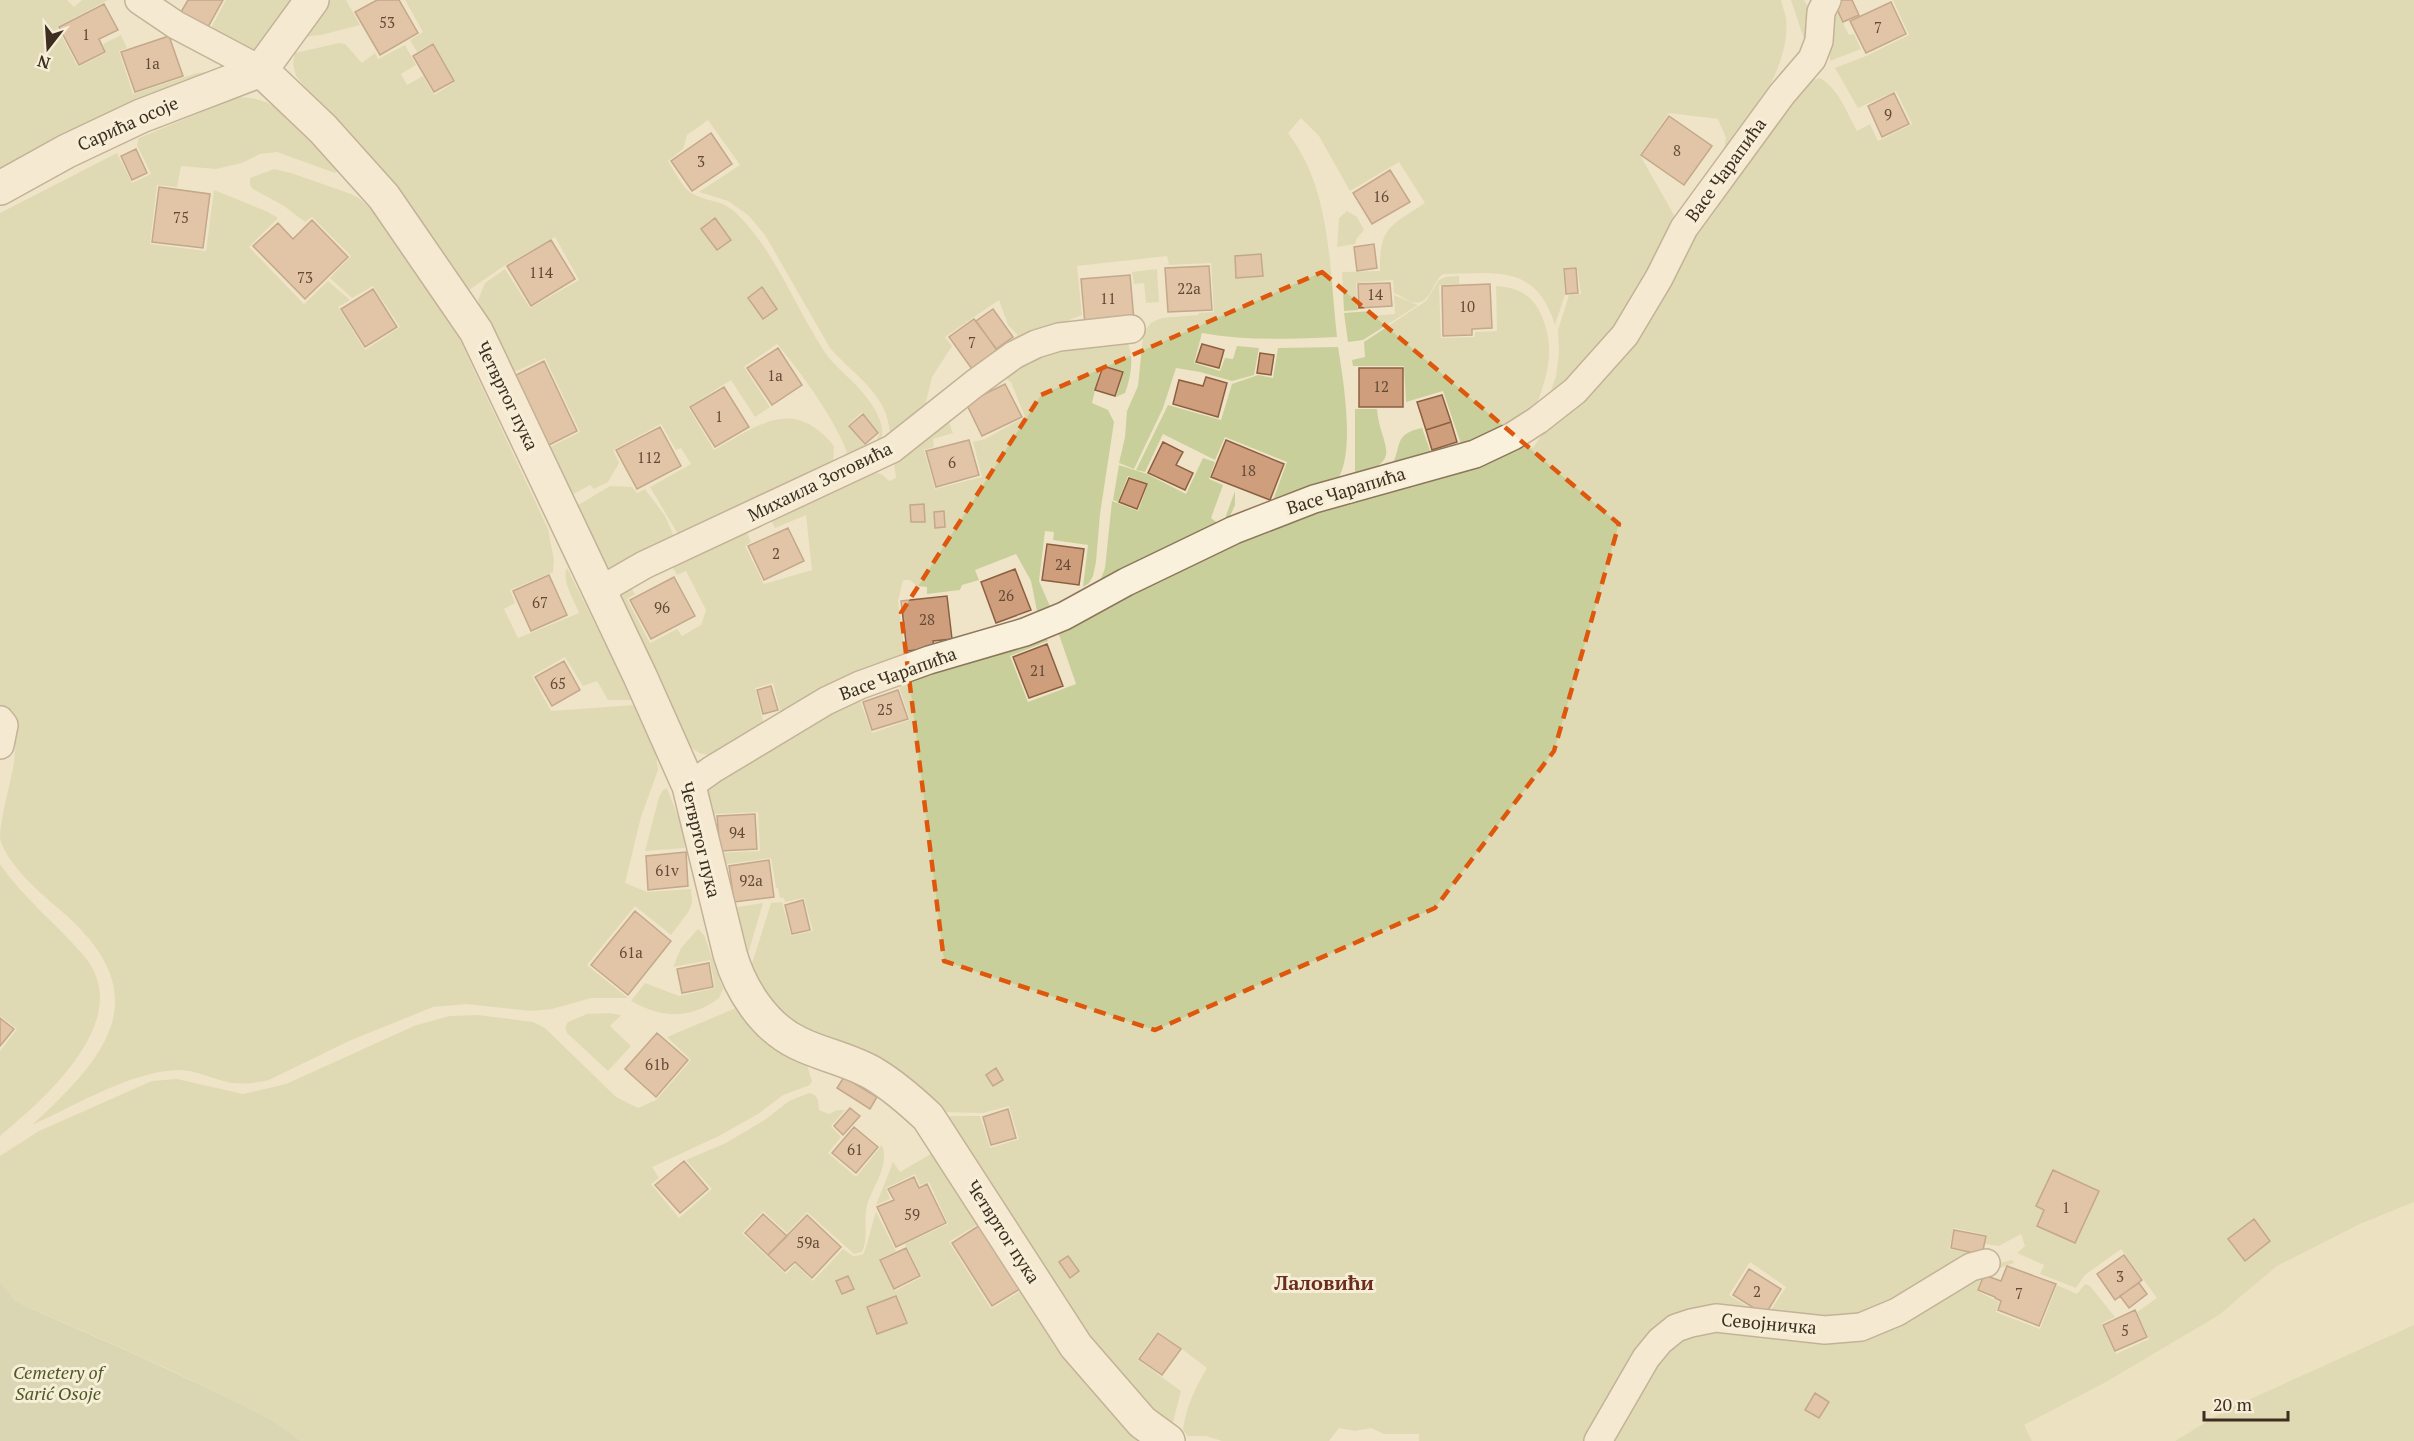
<svg xmlns="http://www.w3.org/2000/svg" width="2414" height="1441" font-family="'PT Serif',serif">
	<style>
		.farmland { fill: #e6deb5 }
		.green { fill: #c9cf9b }
		.cemetery { fill: #bfc49a }
		.building { fill: #cf9f7d; stroke: #8d5f41; stroke-width: 1.5 }
		.lines { fill: none; stroke-linecap: round; stroke-linejoin: round }
		.minor-casing { stroke: #8d765c; stroke-width: 30 }
		.tertiary-casing { stroke: #8d765c; stroke-width: 36 }
		.minor { stroke: #faf1dc; stroke-width: 27 }
		.tertiary { stroke: #faf1dc; stroke-width: 33 }
		.marked { fill: none; stroke: #df570d; stroke-width: 4.5; stroke-dasharray: 12 8; stroke-linejoin: round }
		.labels { text-anchor: middle; stroke-width: 6; stroke-linejoin: round; paint-order: stroke }
		.number-label { font-size: 15px; fill: #624a37 }
		.street-label { font-size: 18px; fill: #3d2e20; stroke: #f7eed8 }
		.park-label { font-size: 18px; font-style: italic; fill: #4d5a26; stroke: #f7eed8 }
		.neighbourhood-label { font-size: 20px; font-weight: bold; fill: #6b2e1e; stroke: #f7eed8 }
	</style>
	<rect width="100%" height="100%" fill="#f0e4c8"/>
	<path class="farmland" d="M2414 1202V1325L2226 1410 2175 1441H2032L2023 1425 2106 1382 2219 1315 2277 1266 2360 1224Z"/>
	<path class="green" d="M0 0H67L74 7 82 0H108L57 27 78 67 106 53 103 44 121 35 127 48 119 51 133 94 197 73 218 71 0 171Z
		M226 0H296L255 51 249 50 210 30Z
		M329 0H346L360 25 321 35 301 37Z
		M405 0H1781C1782 6 1785 12 1786 18 1793 76 1728 148 1696 193L1724 149 1726 138 1718 119 1669 113 1640 155 1678 222 1635 305 1545 408 1556 376 1559 352 1558 330 1569 295 1581 294 1577 267 1563 269 1565 295 1555 325C1536 264 1497 273 1443 274 1432 282 1430 307 1412 302 1406 300 1400 295 1394 293L1393 280 1356 283 1358 310 1344 311 1342 272 1380 271C1379 226 1391 226 1425 203L1399 162 1350 191 1319 136 1301 118 1288 133C1332 190 1329 268 1337 337 1291 339 1247 341 1202 333L1194 363 1220 371 1225 358 1233 359 1237 346 1259 348 1254 375 1232 381 1200 372 1176 368 1163 408 1134 469 1119 463 1125 437 1127 411 1138 386 1143 337 1146 329 1151 323 1161 318 1198 315 1199 313 1214 312 1211 263 1169 265 1167 256 1077 266 1082 315 1035 333 999 352 998 350 1018 335 1008 325 999 300 945 337 952 346 932 377 925 406 890 433C889 427 888 420 886 414 876 387 848 369 830 348L765 235 748 215 728 201 699 192 740 165 708 120 687 135 683 149 668 161C674 170 683 189 693 194 713 204 723 198 741 218 777 256 796 308 824 351 836 369 854 380 867 398 877 411 886 427 881 444L877 438 880 434 862 412 848 425 865 446 869 443 873 449 848 456C838 423 800 371 777 344L744 367 770 407 755 417 731 380 688 407 714 450C759 425 793 396 834 446L833 464 681 539 650 487 691 464 681 448 676 450 661 424 613 450 619 463 608 482 594 489 590 485 570 496 548 448 580 432 545 358 512 373 479 308 478 300 485 283 505 269 530 308 579 280 555 237 504 266 466 292 296 76 293 64 295 53 339 43 345 44 362 63 375 53 378 59 405 45 416 65 401 74 407 85 423 76 434 95 455 82 433 43 417 52 410 40 423 32Z
		M1791 0H1804L1810 11 1807 48Z
		M1893 0H2414V1202L2360 1224 2277 1266 2219 1315 2106 1382 2024 1425 2032 1441H1602C1627 1399 1650 1341 1701 1326 1724 1320 1754 1327 1778 1329 1807 1333 1836 1338 1865 1331 1905 1321 1936 1290 1973 1272 1985 1267 1999 1263 2012 1260L2014 1263 1983 1274 1977 1291 1999 1302 1996 1312 2040 1329 2057 1285 2077 1294 2085 1284 2090 1286 2115 1317 2101 1324 2116 1354 2149 1339 2137 1312 2157 1298 2121 1249 2085 1275 2076 1288 2040 1274 2044 1265 2017 1253 2025 1246 2021 1234 1999 1246 1985 1244 1987 1235 1954 1228 1949 1249 1984 1256C1942 1279 1901 1315 1853 1323 1824 1328 1794 1323 1765 1319L1786 1287 1750 1262 1729 1295 1760 1314 1758 1318C1738 1316 1718 1312 1698 1317 1646 1327 1617 1399 1592 1441H1419V1434H1384L1371 1428 1355 1431 1339 1428 1329 1441H1222L1206 1436H1188L1183 1430C1186 1407 1195 1388 1207 1368L1158 1331 1137 1359 1181 1391 1172 1426C1122 1420 977 1167 942 1116H980L990 1148 1019 1139 1009 1106 983 1113 940 1112C921 1095 902 1076 878 1064 832 1039 801 1045 764 998 758 990 750 980 750 970L771 903 782 902 791 936 813 931 804 898 785 902 784 898H780L778 888H776L771 858 727 864 729 882 723 883 716 853 760 851 758 812 715 814 717 829 711 830C706 809 698 796 715 779L852 694 857 693 872 733 910 720 900 690 899 678 978 657 1044 633 1048 641 1010 656 1028 702 1076 684 1057 629 1229 537 1306 509 1476 461 1510 445 1520 444 1533 448 1545 430 1580 401 1631 345 1666 287 1690 237 1741 164 1775 116 1809 81 1820 78C1839 89 1847 113 1857 131L1870 124 1878 141 1912 124 1896 91 1858 108 1835 68 1866 56 1909 35Z
		M1838 13 1849 35 1854 34 1861 49 1830 61 1828 31 1832 17Z
		M238 97C282 96 308 136 336 164L338 171 335 173 277 152 260 154 242 163 216 169 181 166 177 187 157 185 150 244 206 251 214 190 268 212 278 218 249 247 304 304 328 281 350 300 338 307 365 350 400 327 373 286 352 298 330 278 351 256 312 217 305 222 284 206 253 189 250 185V178L274 169 291 173 351 194 360 199 374 212 459 338 548 529 554 560 553 572 510 590 515 603 504 609 518 638 579 613C574 600 561 581 567 568L633 700H608L597 681 583 686 565 657 532 676 551 711 635 705 656 754 658 770 641 817 625 883 647 892 691 889 692 903 689 911 671 935 635 906 587 965 628 998H591L552 1009 531 1011 466 1004 433 1007 349 1041 269 1080C257 1083 244 1084 232 1083 214 1080 197 1070 178 1070 129 1072 77 1105 32 1125 111 1053 158 993 59 909 40 893 7 864 0 839 0 806 22 758 13 732 10 723 4 715 0 707V213L117 153 132 183 151 174 137 145 139 138Z
		M1347 211 1357 217 1364 230 1357 238 1355 244 1337 247 1339 218Z
		M1157 269 1159 302 1146 303 1144 283 1134 284 1132 272Z
		M1459 276V284L1439 285 1441 338 1475 337V332L1497 331 1496 286C1523 288 1537 298 1545 325 1551 343 1550 361 1545 379 1542 389 1538 406 1530 413 1497 442 1433 455 1390 469 1403 447 1392 434 1422 428L1431 453 1461 444 1443 391 1406 402 1404 366H1353L1352 360 1365 357 1364 342 1426 301 1439 280 1445 277Z
		M1394 295 1418 305 1363 340 1348 342 1344 313 1371 311 1372 316 1395 314Z
		M1106 336 1126 340C1135 354 1131 378 1125 393L1116 397 1124 371 1101 365 1092 403 1108 410 1114 422 1100 514 1096 562 1093 576 1089 583 1083 587 1088 545 1053 540 1054 532 1045 531 1039 581 1052 611 1038 616 1031 581 1016 554 975 570 979 580 962 585 960 590 927 594V587L917 586 910 580H903L898 601 905 653 912 656 781 714 773 683 755 688 764 725 711 755C699 755 694 750 686 742L620 602 624 589 629 584 635 594 627 599 650 643 677 629 682 636 701 625 706 610 686 571 677 575 670 562 744 525 751 542 745 546 764 584 812 570 806 515 775 528 768 514 873 471 883 475 889 481 896 478 894 463 948 420 953 433 933 439 934 447 924 450 935 489 982 477 973 442 985 439 1025 417 1011 382 997 373 1038 351 1083 346 1105 347Z
		M1338 347C1343 378 1357 458 1335 483L1249 515 1258 505 1272 503 1287 462 1225 437 1215 460 1163 434 1145 472 1136 470 1168 405 1221 420 1232 384 1258 375 1273 378 1278 348Z
		M1355 409H1377C1380 447 1406 459 1355 476Z
		M1203 458 1215 462 1209 479 1223 485 1211 518 1220 525 1223 524 1235 491V505L1227 523 1096 592 1105 568 1112 501 1138 511 1148 484 1128 476 1118 502 1113 500 1119 465 1147 474 1186 494Z
		M610 486 632 487 637 493 645 489 665 516 676 541 614 570 604 566 575 507Z
		M667 788 682 827 685 848 645 851 659 797 663 790Z
		M0 864C24 899 57 924 84 956 137 1019 45 1098 0 1136V1051L17 1029 0 1016Z
		M763 903 748 954 745 960 731 908Z
		M698 929 704 935 723 989 719 998C690 1020 661 1018 631 1001L645 983 679 996 715 988 710 960 673 967 681 948Z
		M736 1008 807 1065 812 1081 810 1085 783 1095 758 1114 719 1136 652 1167 659 1178 651 1184 679 1218 712 1189 686 1160 726 1143 766 1119 789 1101 809 1093 815 1095 818 1100 819 1110 829 1114 837 1110H845L831 1126 841 1137 828 1153 856 1177 882 1145C890 1166 873 1185 867 1205 863 1220 869 1237 862 1252L854 1254 807 1212 787 1233 763 1211 742 1233 786 1274 795 1264 813 1281 843 1249 853 1256C855 1256 862 1255 863 1254 866 1252 873 1219 876 1212L896 1251 879 1260 895 1291 922 1277 905 1244 948 1224 929 1182 920 1185 915 1174 886 1188 890 1199 876 1205 893 1162 900 1172 936 1151 981 1222 949 1242 991 1309 1024 1289 1147 1441H301C274 1418 240 1404 209 1389 145 1357 80 1330 15 1301L0 1282V1156L39 1131 152 1081 177 1079 243 1094 286 1084 414 1026 449 1016 478 1015 533 1022 545 1028 616 1097 638 1108 656 1100 691 1060 667 1037Z
		M609 1013 621 1015 610 1026 631 1046 608 1071 567 1033 565 1027 568 1022 587 1014Z
		M2414 1325V1441H2175L2226 1410Z"/>
	<path class="cemetery" d="M0 1282 15 1301C81 1331 148 1359 213 1391 243 1405 275 1419 301 1441H0Z"/>
	<path class="building" d="M188 0H223L208 27 181 12Z
		M377 0H399L418 33 380 55 355 12Z
		M1841 0H1852L1859 15 1843 22 1834 3Z
		M1891 2 1906 34 1866 53 1850 21Z
		M104 4 118 30 99 39 105 52 79 65 59 27Z
		M169 36 183 76 135 92 121 52Z
		M433 44 454 81 434 92 413 56Z
		M1894 93 1909 124 1882 137 1868 106Z
		M1669 116 1712 146 1684 185 1641 155Z
		M711 133 732 164 692 191 671 161Z
		M136 149 147 173 132 180 121 156Z
		M1390 170 1410 202 1372 224 1353 193Z
		M159 187 210 194 203 248 152 242Z
		M715 218 731 240 717 250 701 229Z
		M312 220 348 257 305 299 253 246 278 223 293 239Z
		M551 240 575 279 531 306 507 266Z
		M1374 244 1377 268 1357 271 1354 247Z
		M1261 254 1263 276 1236 278 1235 256Z
		M1209 266 1212 310 1168 312 1165 268Z
		M1576 268 1578 293 1566 294 1564 269Z
		M1130 275 1134 320 1085 324 1081 279Z
		M1390 283 1392 306 1359 308 1358 284Z
		M1490 284 1492 328 1472 329V335L1443 336 1442 286Z
		M762 287 777 309 763 319 748 298Z
		M373 289 397 327 365 347 341 309Z
		M993 309 1013 337 996 349 976 321Z
		M974 319 998 351 972 369 949 337Z
		M1202 344 1224 350 1219 368 1196 362Z
		M778 348 802 385 772 405 747 368Z
		M1260 353 1274 355 1271 375 1257 373Z
		M544 361 577 431 547 446 514 376Z
		M1103 366 1123 372 1115 396 1095 390Z
		M1359 368H1403V407H1359Z
		M1206 377 1227 383 1218 417 1173 404 1179 380 1203 386Z
		M1005 384 1022 417 982 436 966 403Z
		M724 387 749 427 715 447 690 407Z
		M1442 395 1451 422 1426 430 1417 402Z
		M863 414 878 433 865 444 849 426Z
		M1451 422 1457 442 1432 450 1426 430Z
		M660 427 681 466 637 489 616 450Z
		M969 440 979 475 936 487 926 451Z
		M1226 440 1284 464 1270 500 1211 477Z
		M1163 442 1183 452 1176 465 1193 473 1185 490 1148 473Z
		M1129 478 1147 484 1137 509 1119 502Z
		M924 504 925 522H911L910 505Z
		M944 511 945 527 935 528 934 512Z
		M788 528 804 561 764 580 748 546Z
		M1047 544 1084 549 1079 585 1042 580Z
		M1015 569 1031 610 996 623 981 582Z
		M549 575 567 615 531 631 513 591Z
		M674 577 695 616 651 639 630 600Z
		M947 596 952 639 933 641 934 648 907 651 901 601Z
		M1047 644 1063 686 1029 698 1013 657Z
		M564 661 580 690 552 706 535 677Z
		M771 686 778 710 763 714 757 690Z
		M898 690 908 719 872 730 863 702Z
		M755 814 757 849 720 851 717 816Z
		M686 852 688 886 648 890 646 856Z
		M769 860 774 897 734 902 729 866Z
		M803 900 810 930 792 934 785 905Z
		M635 911 671 941 628 995 591 965Z
		M709 963 713 987 682 993 677 969Z
		M0 1018 14 1029 0 1046Z
		M657 1033 688 1060 656 1097 625 1069Z
		M996 1068 1003 1080 993 1086 986 1075Z
		M844 1077 877 1097 870 1109 837 1088Z
		M850 1108 860 1116 843 1135 834 1126Z
		M1008 1109 1016 1138 991 1145 983 1117Z
		M854 1127 878 1147 856 1173 832 1153Z
		M684 1161 708 1189 680 1213 655 1185Z
		M2053 1170 2099 1191 2075 1243 2037 1226 2044 1210 2036 1206Z
		M914 1177 919 1188 927 1184 946 1223 896 1247 877 1207 894 1200 888 1189Z
		M763 1214 787 1236 768 1255 745 1233Z
		M807 1215 841 1247 812 1278 795 1262 785 1271 768 1255Z
		M2254 1219 2270 1241 2245 1261 2228 1239Z
		M983 1223 1023 1287 992 1306 952 1243Z
		M1954 1230 1986 1236 1982 1255 1951 1248Z
		M906 1248 920 1276 894 1289 880 1260Z
		M2124 1255 2142 1280 2115 1300 2097 1274Z
		M1068 1256 1079 1271 1070 1278 1059 1262Z
		M2007 1266 2056 1284 2039 1326 1998 1310 2001 1301 1995 1298V1297L1978 1290 1984 1275 2001 1281Z
		M1749 1269 1781 1289 1765 1315 1733 1295Z
		M848 1276 854 1289 842 1294 836 1281Z
		M2139 1283 2147 1294 2129 1308 2120 1296Z
		M896 1296 907 1323 877 1334 867 1307Z
		M2135 1310 2147 1337 2115 1351 2103 1325Z
		M1158 1333 1181 1349 1162 1375 1139 1359Z
		M1815 1393 1829 1402 1819 1418 1805 1410Z"/>
	<g class="lines">
		<defs>
			<path id="minor" d="M139 0 176 25 261 70
				M599 591 644 565 892 449 974 384 1014 355 1036 344 1059 337 1131 329
				M0 720 4 725 0 745
				M689 786 713 769 826 701 860 685 929 660 1025 632 1064 616 1126 582 1234 530 1314 499 1475 454 1513 436 1538 420 1575 391 1625 335 1659 278 1684 228 1782 94 1812 59 1819 41 1821 12 1827 0
				M1598 1441 1646 1358 1660 1341 1676 1328 1691 1323 1716 1318 1825 1330 1861 1327 1897 1312 1971 1267 1986 1263"/>
			<path id="tertiary" d="M261 70 323 129 384 197 476 331 640 676 689 786 730 954C740 989 764 1027 798 1043 822 1055 851 1060 874 1074 894 1086 911 1101 928 1117L1076 1346 1142 1422 1168 1441
				M261 70 312 0
				M0 188 67 151 141 116 261 70"/>
		</defs>
		<use href="#minor" class="minor-casing"/>
		<use href="#tertiary" class="tertiary-casing"/>
		<use href="#minor" class="minor"/>
		<use href="#tertiary" class="tertiary"/>
	</g>
	<path d="M0 0H2414V1441H0ZM1322 272 1619 524 1554 751 1435 908 1155 1030 944 961 901 613 1041 395Z" fill="#f0e4c8" fill-opacity=".55" fill-rule="evenodd"/>
	<path class="marked" d="M1322 272 1619 524 1554 751 1435 908 1155 1030 944 961 901 613 1041 395Z"/>
	<g class="labels">
		<g class="number-label">
			<text x="387" y="28">53</text>
			<text x="1878" y="33">7</text>
			<text x="86" y="40">1</text>
			<text x="152" y="69">1a</text>
			<text x="1888" y="120">9</text>
			<text x="1677" y="156">8</text>
			<text x="701" y="167">3</text>
			<text x="1381" y="202">16</text>
			<text x="181" y="223">75</text>
			<text x="541" y="278">114</text>
			<text x="305" y="283">73</text>
			<text x="1189" y="294">22a</text>
			<text x="1375" y="300">14</text>
			<text x="1108" y="304">11</text>
			<text x="1467" y="312">10</text>
			<text x="972" y="348">7</text>
			<text x="775" y="381">1a</text>
			<text x="1381" y="392">12</text>
			<text x="719" y="422">1</text>
			<text x="649" y="463">112</text>
			<text x="952" y="468">6</text>
			<text x="1248" y="476">18</text>
			<text x="776" y="559">2</text>
			<text x="1063" y="570">24</text>
			<text x="1006" y="601">26</text>
			<text x="540" y="608">67</text>
			<text x="662" y="613">96</text>
			<text x="927" y="625">28</text>
			<text x="1038" y="676">21</text>
			<text x="558" y="689">65</text>
			<text x="885" y="715">25</text>
			<text x="737" y="838">94</text>
			<text x="667" y="876">61v</text>
			<text x="751" y="886">92a</text>
			<text x="631" y="958">61a</text>
			<text x="657" y="1070">61b</text>
			<text x="855" y="1155">61</text>
			<text x="2066" y="1213">1</text>
			<text x="912" y="1220">59</text>
			<text x="808" y="1248">59a</text>
			<text x="2120" y="1282">3</text>
			<text x="1757" y="1297">2</text>
			<text x="2019" y="1299">7</text>
			<text x="2125" y="1336">5</text>
		</g>
		<g class="street-label">
			<text transform="translate(128 124) rotate(-24)" y="6">Сарића осоје</text>
			<text transform="translate(1726 170) rotate(-54)" y="6">Васе Чарапића</text>
			<text transform="translate(507 396) rotate(64)" y="6">Четвртог пука</text>
			<text transform="translate(820 482) rotate(-26)" y="6">Михаила Зотовића</text>
			<text transform="translate(1346 491) rotate(-17)" y="6">Васе Чарапића</text>
			<text transform="translate(898 674) rotate(-20)" y="6">Васе Чарапића</text>
			<text transform="translate(700 840) rotate(76)" y="6">Четвртог пука</text>
			<text transform="translate(1003 1232) rotate(57)" y="6">Четвртог пука</text>
			<text transform="translate(1769 1324) rotate(5)" y="6">Севојничка</text>
		</g>
		<g class="park-label">
			<text x="58" y="1379">Cemetery of<tspan x="58" dy="21">Sarić Osoje</tspan></text>
		</g>
		<g class="neighbourhood-label">
			<text x="1324" y="1290">Лаловићи</text>
		</g>
	</g>
	<g transform="translate(48 48) rotate(197)" stroke="#f7eed8" stroke-width="4.5" paint-order="stroke">
	<path d="M0-4.5L10 22L0 15L-10 22Z" fill="#3d2e20"/>
	<text y="-9" font-size="16" font-weight="bold" text-anchor="middle" fill="#3d2e20">N</text>
	</g>
	<path d="M2204 1411v9h84v-9" fill="none" stroke="#3d2e20" stroke-width="3"/>
	<text x="2213" y="1411" font-size="18" fill="#3d2e20" stroke="#f7eed8" stroke-width="4.5" paint-order="stroke">20 m</text>
</svg>
